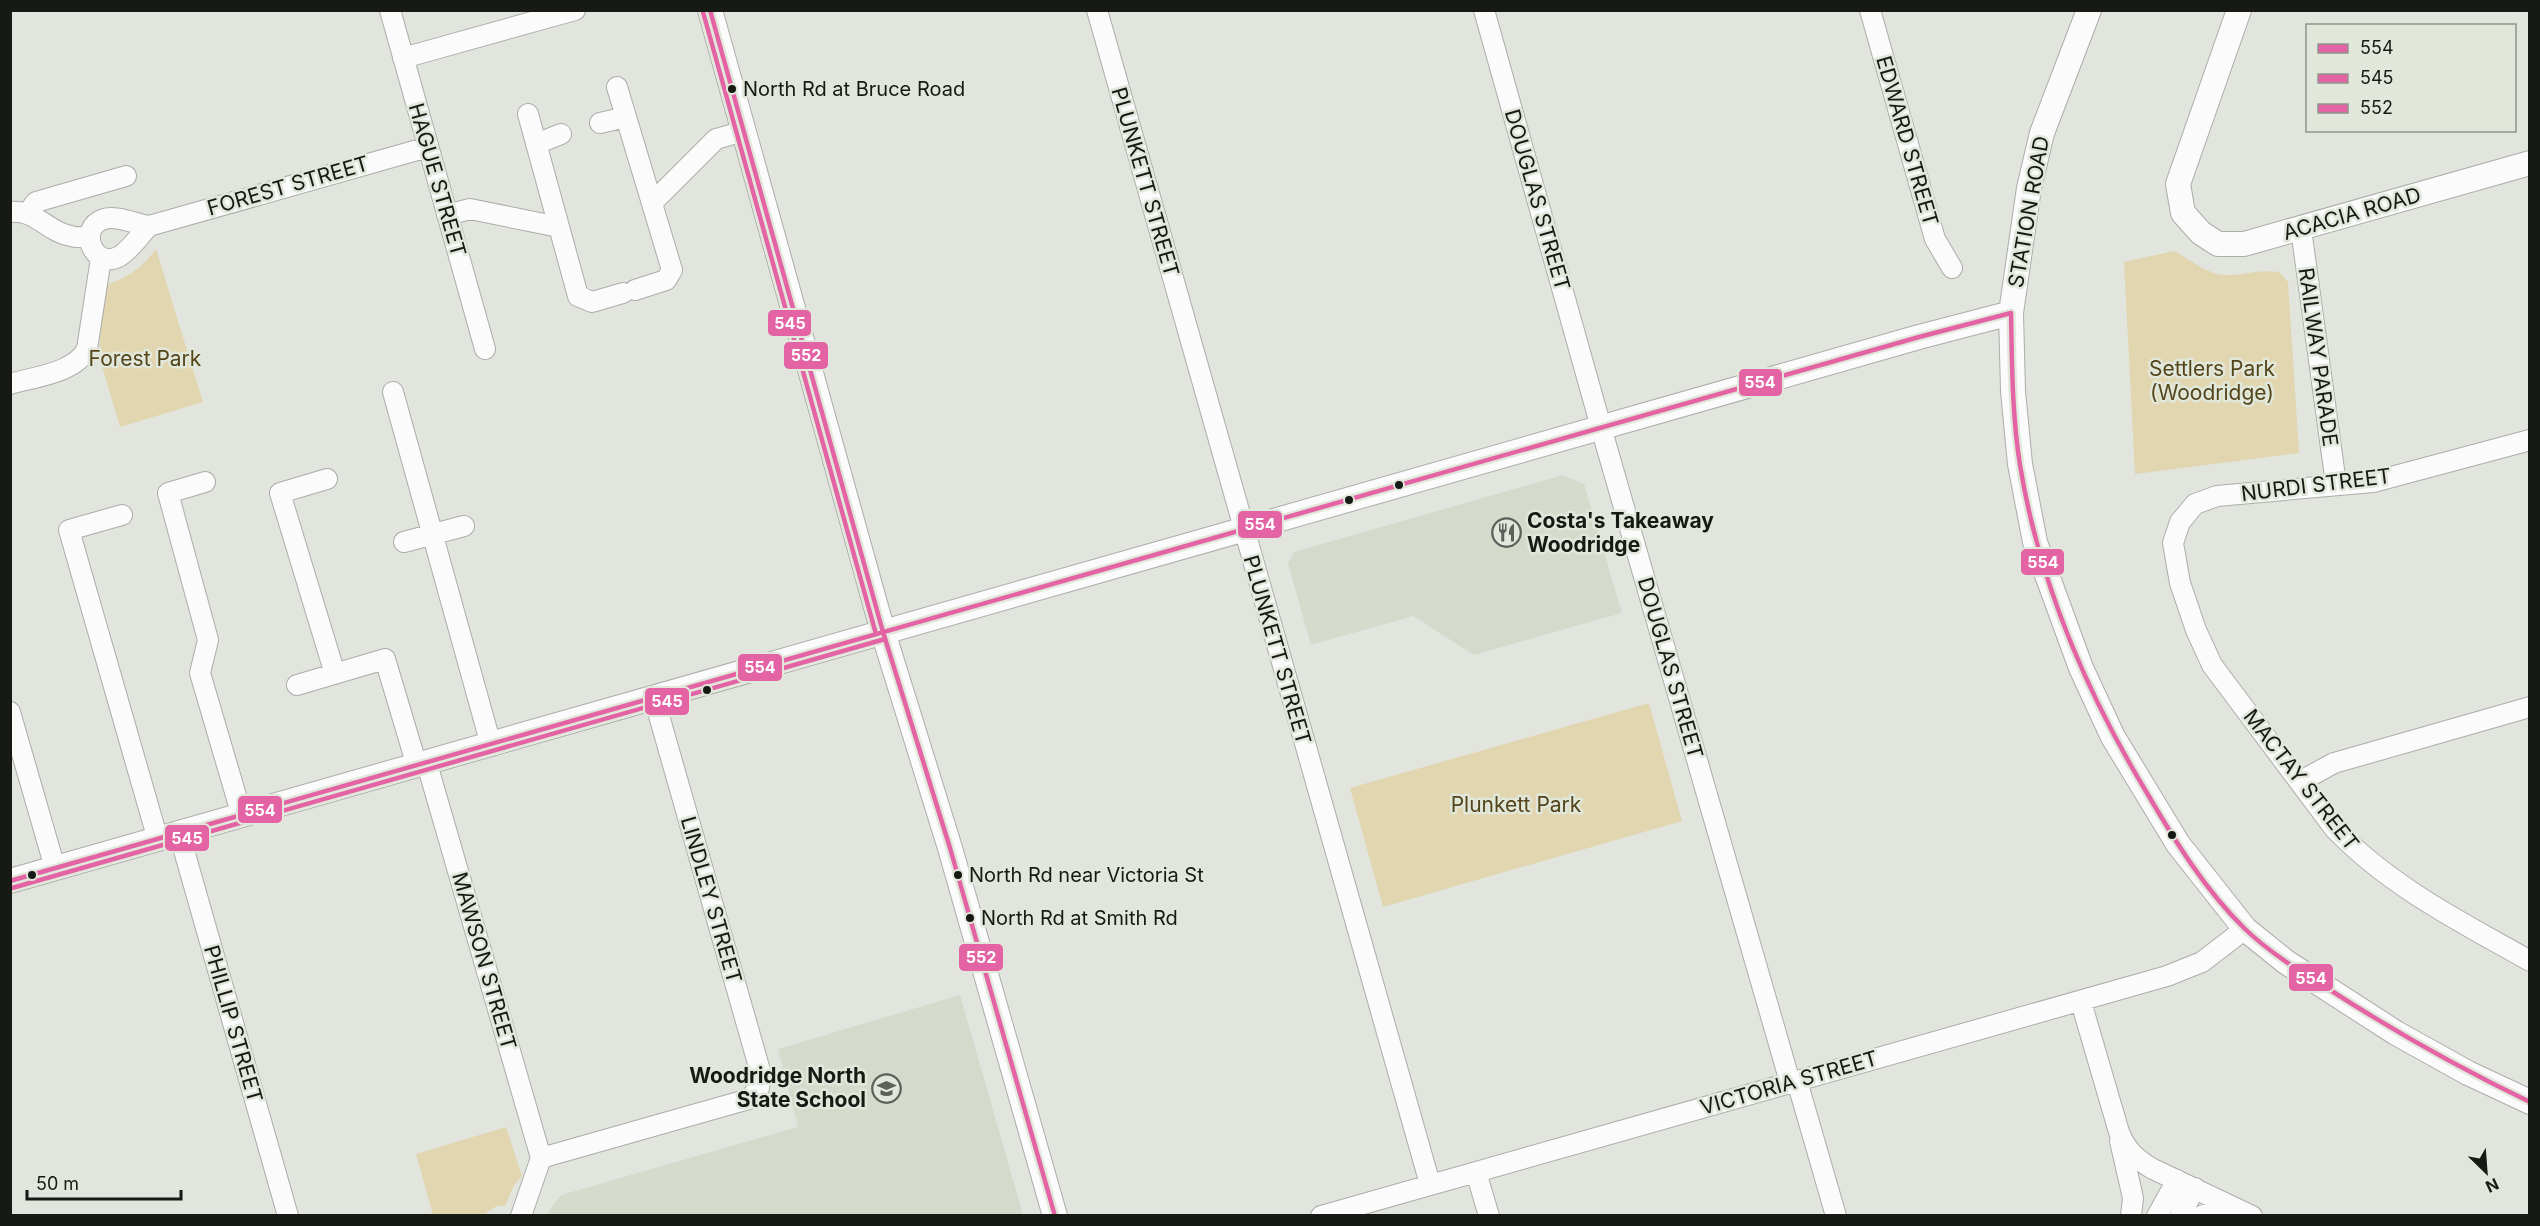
<svg xmlns="http://www.w3.org/2000/svg" width="2540" height="1226" font-family="Inter,sans-serif">
	<style>
		.built { fill: #d4dbcd }
		.green { fill: #e1d6af }
		.lines { fill: none; stroke-linecap: round; stroke-linejoin: round }
		.minor-casing { stroke: #abada9; stroke-width: 22 }
		.tertiary-casing { stroke: #abada9; stroke-width: 26 }
		.minor { stroke: #fafbfa; stroke-width: 20 }
		.tertiary { stroke: #fafbfa; stroke-width: 24 }
		.bus-1-casing { stroke: #e1e8db; stroke-width: 9 }
		.bus-2-casing { stroke: #e1e8db; stroke-width: 9 }
		.bus-3-casing { stroke: #e1e8db; stroke-width: 9 }
		.bus-1 { stroke: #e463a4; stroke-width: 4.5 }
		.bus-2 { stroke: #e463a4; stroke-width: 4.5 }
		.bus-3 { stroke: #e463a4; stroke-width: 4.5 }
		.bus-dot { fill: #171915; stroke: #e1e8db; stroke-width: 2 }
		.labels { text-anchor: middle; stroke-width: 5; stroke-linejoin: round; paint-order: stroke }
		.bus-label { font-size: 20px; fill: #171915; stroke: #e1e8db; text-anchor: start }
		.street-label { font-size: 21px; fill: #171915; stroke: #e1e8db }
		.park-label { font-size: 21px; fill: #55451a; stroke: #e1e8db }
		.poi-label { font-size: 21px; font-weight: bold; fill: #171915; stroke: #e1e8db; text-anchor: start }
		.line-badge { stroke: #e1e8db; stroke-width: 2 }
		.badge-label { font-size: 16px; text-anchor: middle; font-weight: bold; fill: #fff }
	</style>
	<rect width="100%" height="100%" fill="#e1e5de"/>
	<path class="built" d="M1563 475 1584 484 1622 613 1474 655 1413 616 1311 645 1288 564 1294 552Z
		M960 995 1023 1215H546L561 1195 798 1127 778 1049Z"/>
	<path class="green" d="M156 249 203 402 120 427 99 356 103 286C128 277 140 270 156 249Z
		M2174 251C2189 259 2208 275 2226 275 2244 275 2260 269 2279 272L2288 282 2299 453 2135 474 2124 262Z
		M1649 703 1682 821 1383 907 1350 788Z
		M506 1127 522 1176 514 1185 505 1206H497L487 1212 486 1215H433L416 1154Z"/>
	<g class="lines">
		<defs>
			<path id="minor" d="M390 10 485 349
				M1097 10 1430 1184
				M1484 10 1608 452 1790 1082
				M1870 10 1935 239 1952 268
				M403 58 575 10
				M617 87 672 270 666 280 635 290
				M528 114 578 296 592 302 623 293
				M600 123 626 117
				M536 144 561 134
				M652 203 716 139 744 131
				M10 212C36 209 47 232 71 236 76 238 84 237 90 237
				M28 213 36 202 126 176
				M447 215 470 209 559 227
				M149 226C139 236 132 248 120 256 94 271 76 228 104 219 117 215 135 224 149 226L428 147
				M2301 229 2336 484
				M10 384C34 377 75 373 87 349L101 258
				M393 392 491 745
				M2530 440 2373 482 2217 496 2195 504 2180 522 2173 543 2180 583 2196 630 2212 665 2334 828C2389 886 2461 922 2530 961
				M327 479 280 493 335 674
				M205 482 168 493 208 640 200 673 242 816
				M122 515 69 530 158 840
				M404 542 464 526
				M297 685 385 659 417 766
				M10 712 55 868
				M427 764 541 1158
				M2301 781 2334 763 2530 707
				M179 833 288 1216
				M2081 1002 2119 1132C2126 1150 2137 1160 2153 1169L2252 1216
				M1797 1081 1836 1216
				M2120 1141 2133 1198 2131 1216
				M541 1158 749 1099 759 1088 761 1074 654 698
				M1476 1172 1489 1216
				M521 1216 541 1158
				M1321 1216 2167 976 2202 962 2245 929
				M2157 1216 2177 1180
				M2180 1216 2195 1188
				M2201 1216 2216 1211H2238"/>
			<path id="tertiary" d="M710 10 883 632 950 848 1055 1216
				M2089 10 2042 133 2029 188 2011 313 2013 391 2020 464 2035 542 2081 668 2113 737 2178 844 2245 929 2286 962 2396 1033 2468 1073 2530 1102
				M2239 10 2178 184 2183 213 2201 233 2218 244H2244L2530 163
				M10 881 1919 337 2011 313"/>
		</defs>
		<use href="#minor" class="minor-casing"/>
		<use href="#tertiary" class="tertiary-casing"/>
		<use href="#minor" class="minor"/>
		<use href="#tertiary" class="tertiary"/>
		<defs>
			<path id="bus-1" d="M2011 313C2012 364 2012 415 2020 465 2039 582 2086 692 2147 793 2175 841 2205 890 2245 929 2269 952 2298 970 2327 988 2392 1030 2459 1068 2530 1102
				M10 881 1919 337 2011 313"/>
			<path id="bus-2" d="M703 12 876 634
				M12 888 885 639"/>
			<path id="bus-3" d="M710 10 883 632 950 848 1055 1216"/>
		</defs>
		<use href="#bus-1" class="bus-1-casing"/>
		<use href="#bus-2" class="bus-2-casing"/>
		<use href="#bus-3" class="bus-3-casing"/>
		<use href="#bus-1" class="bus-1"/>
		<use href="#bus-2" class="bus-2"/>
		<use href="#bus-3" class="bus-3"/>
	</g>
	<defs>
		<symbol id="restaurant-ring" viewBox="-11 -11 22 22"><circle r="9.5" fill="#e1e8db" stroke="#5e605b" stroke-width="1.5"/><path d="M-5-6h1v4h1v-4h1v4h1v-4h1v5L-1.5 .5V6h-2V.5L-5-1ZM5-6V6H3V1.5H1.5Q1.5-4 5-6Z" fill="#5e605b"/></symbol>
		<symbol id="school-ring" viewBox="-11 -11 22 22"><circle r="9.5" fill="#e1e8db" stroke="#5e605b" stroke-width="1.5"/><path d="M0-5L7-2L0 1L-7-2ZM-4 1L0 2.5L4 1V4Q0 6-4 4Z" fill="#5e605b"/></symbol>
	</defs>
	<g fill-rule="evenodd">
		<use href="#restaurant-ring" x="1490" y="516" width="33" height="33"/>
		<use href="#school-ring" x="870" y="1072" width="33" height="33"/>
	</g>
	<g class="bus-dot">
		<circle cx="732" cy="89" r="5"/>
		<circle cx="1399" cy="485" r="5"/>
		<circle cx="1349" cy="500" r="5"/>
		<circle cx="707" cy="690" r="5"/>
		<circle cx="2172" cy="835" r="5"/>
		<circle cx="32" cy="875" r="5"/>
		<circle cx="958" cy="875" r="5"/>
		<circle cx="970" cy="918" r="5"/>
	</g>
	<g class="labels">
		<g class="bus-label">
			<text x="743" y="96">North Rd at Bruce Road</text>
			<text x="969" y="882">North Rd near Victoria St</text>
			<text x="981" y="925">North Rd at Smith Rd</text>
		</g>
		<g class="street-label">
			<text transform="translate(1907 141) rotate(74)" y="7">EDWARD STREET</text>
			<text transform="translate(437 180) rotate(74)" y="7">HAGUE STREET</text>
			<text transform="translate(1145 182) rotate(74)" y="7">PLUNKETT STREET</text>
			<text transform="translate(288 186) rotate(-16)" y="7">FOREST STREET</text>
			<text transform="translate(1537 200) rotate(74)" y="7">DOUGLAS STREET</text>
			<text transform="translate(2029 212) rotate(-80)" y="7">STATION ROAD</text>
			<text transform="translate(2352 214) rotate(-16)" y="7">ACACIA ROAD</text>
			<text transform="translate(2318 357) rotate(82)" y="7">RAILWAY PARADE</text>
			<text transform="translate(2316 485) rotate(-7)" y="7">NURDI STREET</text>
			<text transform="translate(1277 650) rotate(74)" y="7">PLUNKETT STREET</text>
			<text transform="translate(1670 668) rotate(74)" y="7">DOUGLAS STREET</text>
			<text transform="translate(2301 780) rotate(52)" y="7">MACTAY STREET</text>
			<text transform="translate(711 900) rotate(74)" y="7">LINDLEY STREET</text>
			<text transform="translate(484 961) rotate(74)" y="7">MAWSON STREET</text>
			<text transform="translate(233 1024) rotate(74)" y="7">PHILLIP STREET</text>
			<text transform="translate(1789 1083) rotate(-16)" y="7">VICTORIA STREET</text>
		</g>
		<g class="park-label">
			<text x="145" y="366">Forest Park</text>
			<text x="2212" y="376">Settlers Park<tspan x="2212" dy="24">(Woodridge)</tspan></text>
			<text x="1516" y="812">Plunkett Park</text>
		</g>
		<g class="poi-label">
			<text x="1527" y="528">Costa's Takeaway<tspan x="1527" dy="24">Woodridge</tspan></text>
			<text x="866" y="1083" text-anchor="end">Woodridge North<tspan x="866" dy="24">State School</tspan></text>
		</g>
	</g>
	<g class="line-badge">
		<rect x="767" y="309" width="45" height="28" rx="6" fill="#e463a4"/>
		<rect x="783" y="341" width="46" height="29" rx="6" fill="#e463a4"/>
		<rect x="1738" y="368" width="45" height="29" rx="6" fill="#e463a4"/>
		<rect x="1237" y="510" width="46" height="29" rx="6" fill="#e463a4"/>
		<rect x="2020" y="548" width="45" height="28" rx="6" fill="#e463a4"/>
		<rect x="737" y="653" width="46" height="29" rx="6" fill="#e463a4"/>
		<rect x="644" y="687" width="46" height="29" rx="6" fill="#e463a4"/>
		<rect x="237" y="795" width="46" height="29" rx="6" fill="#e463a4"/>
		<rect x="164" y="824" width="46" height="28" rx="6" fill="#e463a4"/>
		<rect x="958" y="943" width="46" height="29" rx="6" fill="#e463a4"/>
		<rect x="2288" y="963" width="46" height="29" rx="6" fill="#e463a4"/>
	</g>
	<g class="badge-label">
		<text x="790" y="329">545</text>
		<text x="806" y="361">552</text>
		<text x="1760" y="388">554</text>
		<text x="1260" y="530">554</text>
		<text x="2043" y="568">554</text>
		<text x="760" y="673">554</text>
		<text x="667" y="707">545</text>
		<text x="260" y="816">554</text>
		<text x="187" y="844">545</text>
		<text x="981" y="963">552</text>
		<text x="2311" y="984">554</text>
	</g>
	<rect width="2540" height="1226" fill="none" stroke="#171915" stroke-width="24"/>
	<rect x="2306" y="24" width="210" height="108" fill="#e1e8db" stroke="#90958c" stroke-width="1.5"/>
	<rect x="2318" y="44" width="30" height="9" fill="#e463a4" stroke="#90958c" stroke-width="1.5"/>
	<text x="2360" y="54" font-size="18" fill="#171915">554</text>
	<rect x="2318" y="74" width="30" height="9" fill="#e463a4" stroke="#90958c" stroke-width="1.5"/>
	<text x="2360" y="84" font-size="18" fill="#171915">545</text>
	<rect x="2318" y="104" width="30" height="9" fill="#e463a4" stroke="#90958c" stroke-width="1.5"/>
	<text x="2360" y="114" font-size="18" fill="#171915">552</text>
	<g transform="translate(2486 1172) rotate(155)" stroke="#e1e8db" stroke-width="4.5" paint-order="stroke">
	<path d="M0-4.5L10 22L0 15L-10 22Z" fill="#171915"/>
	<text y="-9" font-size="16" font-weight="bold" text-anchor="middle" fill="#171915">N</text>
	</g>
	<path d="M27 1190v9h154v-9" fill="none" stroke="#171915" stroke-width="3"/>
	<text x="36" y="1190" font-size="18" fill="#171915" stroke="#e1e8db" stroke-width="4.5" paint-order="stroke">50 m</text>
</svg>
